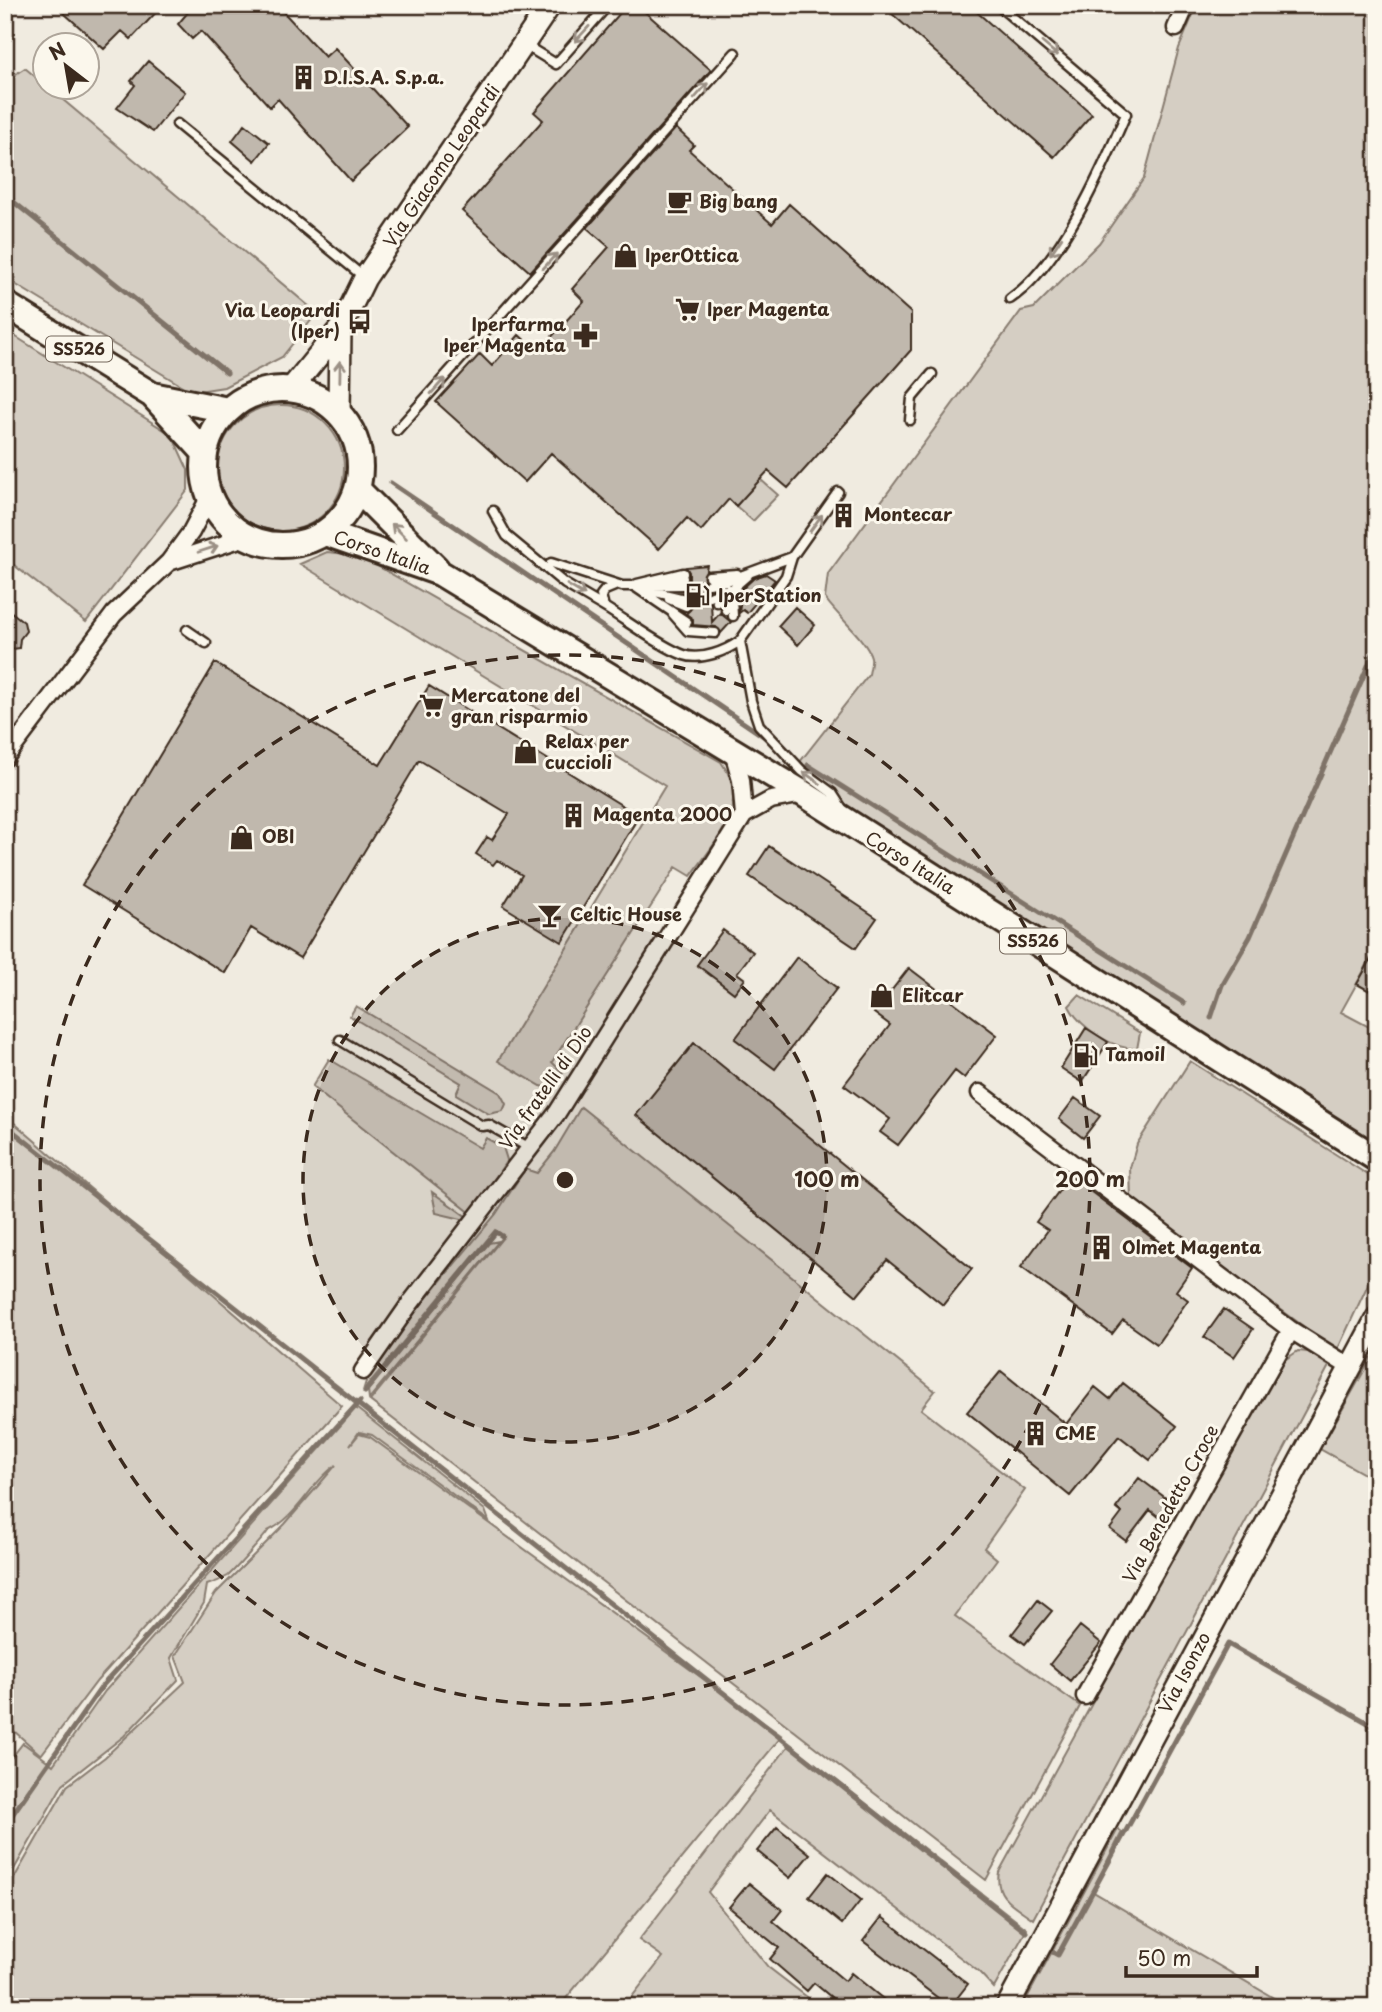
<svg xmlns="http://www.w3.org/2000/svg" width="1382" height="2012" font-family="'Playpen Sans',sans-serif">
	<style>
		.green { fill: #d5cec3; stroke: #887c70; stroke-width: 2 }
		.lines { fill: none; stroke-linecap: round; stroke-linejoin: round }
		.stream { stroke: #7f7367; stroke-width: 5 }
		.building { fill: #c0b8ad; stroke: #3b2a1e; stroke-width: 2 }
		.lane-casing { stroke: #3b2a1e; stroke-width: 13 }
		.street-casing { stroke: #3b2a1e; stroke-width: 21 }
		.secondary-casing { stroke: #3b2a1e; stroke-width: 26 }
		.primary-casing { stroke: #3b2a1e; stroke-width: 30 }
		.lane { stroke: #fbf7ec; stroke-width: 8 }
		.street { stroke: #fbf7ec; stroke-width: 16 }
		.secondary { stroke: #fbf7ec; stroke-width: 21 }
		.primary { stroke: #fbf7ec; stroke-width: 24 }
		.oneway { stroke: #9b9085 }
		.ring { fill: none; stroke: #3b2a1e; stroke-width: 3.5; stroke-dasharray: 12 9 }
		.labels { text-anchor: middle; stroke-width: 6; stroke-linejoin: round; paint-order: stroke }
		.shield { fill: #fbf7ec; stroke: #75685c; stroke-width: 2 }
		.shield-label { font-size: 16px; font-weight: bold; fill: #3b2a1e }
		.poi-label { font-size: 18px; font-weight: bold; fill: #3b2a1e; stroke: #fbf7ec; text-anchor: start }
		.street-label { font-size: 18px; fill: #3b2a1e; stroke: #fbf7ec }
		.centre { fill: #3b2a1e; stroke: #fbf7ec; stroke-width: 3.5 }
		.ring-label { font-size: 21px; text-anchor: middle; font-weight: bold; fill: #3b2a1e; stroke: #fbf7ec; stroke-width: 6; stroke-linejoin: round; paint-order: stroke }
	</style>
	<rect width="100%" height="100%" fill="#f0ebe0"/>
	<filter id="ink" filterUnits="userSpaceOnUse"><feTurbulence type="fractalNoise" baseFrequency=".0143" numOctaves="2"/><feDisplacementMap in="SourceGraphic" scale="14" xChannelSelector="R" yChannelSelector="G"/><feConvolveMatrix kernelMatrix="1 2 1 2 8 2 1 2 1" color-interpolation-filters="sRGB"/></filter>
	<g filter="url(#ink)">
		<path class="green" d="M1197 5H1377V947L1341 1012 1377 1031V1143L792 772 869 674C870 669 872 661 871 657 867 640 835 614 825 598L828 574 1021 311 1034 308 1099 243 1144 178 1179 48Z
			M25 68 317 313 282 357 224 387 192 392 5 278V81Z
			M5 330 172 435 188 470V490L86 622 5 558Z
			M218 468a63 63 0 1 1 126 0a63 63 0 1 1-126 0Z
			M760 479 778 495 753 521 736 506Z
			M327 552 358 555 721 762C753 804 716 840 691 876L676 867 552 1062 563 1073 550 1088 541 1086 498 1061 665 786 300 564Z
			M1079 995 1140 1033 1137 1049C1113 1049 1080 1028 1069 1006Z
			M356 1006 500 1093 506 1104 503 1111 489 1114 456 1094 461 1083 350 1016Z
			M329 1059 480 1148 486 1138 503 1147 507 1160 472 1214 312 1087Z
			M1190 1061 1368 1175 1369 1183 1377 1190V1265L1337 1351 1131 1199 1130 1168 1137 1144Z
			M581 1107 935 1391 921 1409 1025 1490 984 1548 997 1559 955 1616 1080 1706 986 1880 370 1401 504 1236 495 1230 363 1391 371 1365 496 1214 525 1169 537 1173 554 1152Z
			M5 1115 342 1406 97 1681 41 1755 5 1723Z
			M432 1192 467 1217 466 1220 436 1213Z
			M499 1241 369 1399 368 1390 489 1243Z
			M1377 1348V1481L1320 1449Z
			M1298 1351 1308 1352 1329 1366 1033 1919C1014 1905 994 1897 999 1872L1280 1363Z
			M356 1408 485 1510 489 1521 372 1435 359 1432 350 1445 359 1434 370 1437 782 1736 559 2007H18L5 1995V1894L67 1786 105 1757 185 1682 175 1656 216 1593 285 1524 336 1465C310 1483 298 1517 268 1531 267 1534 232 1573 228 1576 221 1580 214 1583 207 1585L204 1603 171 1658 178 1680 124 1736 63 1784 5 1885V1766L23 1743 53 1765 105 1691Z
			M790 1744 1027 1929 994 1988 979 1972 770 1810 708 1892 768 1967 820 2007H624L663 1957 639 1940Z
			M1118 1829 1122 1832 1092 1891 1289 2007H1043L1027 1998Z"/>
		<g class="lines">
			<path class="stream" d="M5 195 227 373
				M391 483 769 740
				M808 765 1184 1003
				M1211 1018 1222 985 1250 937 1377 645
				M5 1125 1026 1932
				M365 1392 496 1232 502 1236
				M5 1825 103 1685 360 1401
				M1049 1950 1058 1955 1228 1644 1377 1728"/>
		</g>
		<path class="building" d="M55 5H163L131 39 122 31 104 49Z
			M194 5H277L325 57 335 48 408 127 351 181 278 99 270 107 201 31 192 39 178 24Z
			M627 5H637L711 70 530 272 462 211 543 120 534 112Z
			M882 5H969L1092 114 1054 157Z
			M148 61 185 92 153 132 117 108 135 85 131 81Z
			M245 124 269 143 255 161 232 141Z
			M676 128 694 145 689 150 772 224 789 204 911 313V350L788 488 768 471 736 506 729 499 701 531 687 518 659 549 551 453 525 482 436 402 480 354 492 366 519 335 538 352 584 301 572 289 609 247 587 228Z
			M707 565 703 584 709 590 704 597 711 603 712 622 720 613 731 622 721 633 716 627 693 625V619L686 614 693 606 691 596 684 592 689 586V572L686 567Z
			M766 574 775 580 747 613 743 610 739 613 742 589 754 578Z
			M5 607 24 622 26 631 20 639 19 648 5 650Z
			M795 607 815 625 798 645 778 626Z
			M215 663 380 765 429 686 639 816 562 942 503 906 522 875 497 860 493 865 476 854 487 837 492 840 509 814 419 760 300 958 251 928 225 973 82 885Z
			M769 846 877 918 856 948 749 876Z
			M723 930 753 952 737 973 745 979 734 993 697 965Z
			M1377 949V995L1357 984Z
			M797 957 837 988 775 1069 735 1039Z
			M909 968 997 1035 964 1078 955 1071 898 1145 880 1132 890 1119 844 1085 890 1025 874 1013Z
			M1086 1028 1108 1042 1082 1082 1061 1068Z
			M694 1043 972 1269 943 1305 887 1260 857 1296 636 1115Z
			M1075 1098 1100 1116 1083 1138 1059 1119Z
			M1070 1176 1192 1268 1176 1291 1188 1300 1157 1344 1123 1320 1112 1334 1021 1267 1048 1230 1036 1222Z
			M1224 1309 1253 1329 1234 1357 1204 1337Z
			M1001 1371 1066 1424 1095 1387 1110 1399 1123 1383 1177 1426 1150 1460 1119 1436 1070 1496 967 1412Z
			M1139 1478 1171 1502 1159 1517 1150 1510 1126 1541 1110 1529 1122 1513 1116 1508Z
			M1038 1600 1052 1611 1025 1644 1012 1634Z
			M1080 1626 1101 1643 1070 1681 1050 1664Z
			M777 1827 810 1854 790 1878 757 1851Z
			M828 1873 861 1900 842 1924 809 1897Z
			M749 1883 782 1910 773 1921 845 1981 851 1973 893 2007H843L814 1983 807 1991 770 1959 779 1948 729 1907Z
			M882 1917 968 1984 950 2007 863 1941Z"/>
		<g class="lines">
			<defs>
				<path id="lane" d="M998 5 1126 114C1102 170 1061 264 1010 299
					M525 45 556 64 608 5
					M177 124 365 278
					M910 420 912 398 932 374
					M397 430 735 53
					M493 511 507 536 565 584 604 607 601 595 605 590 617 585
					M551 563 622 586 683 585
					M709 576 737 574
					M660 581 683 578
					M637 584 683 573
					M709 584 727 581 792 557
					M634 586 687 622
					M647 590 685 599
					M710 597 729 589
					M732 598 733 616
					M669 599 686 606
					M717 602 748 575
					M604 607C626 620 661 647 684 655 701 661 726 651 740 641L786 576 792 557 838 492
					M726 610 736 591
					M673 614 688 631 715 633
					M187 630 206 643
					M740 641 751 701 759 725 802 771 832 793 843 810
					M340 1040 482 1126 489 1125 528 1147"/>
				<path id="street" d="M1176 28 1186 5
					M169 562 246 537
					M733 752 741 780 744 815
					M5 758 114 614 169 562 191 532 209 498
					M980 1093 1291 1330 1350 1367
					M363 1371 409 1305 557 1113 744 815 771 800 804 794
					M1085 1696 1291 1330"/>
				<path id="secondary" d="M291 389 340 329 365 278 550 5
					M339 413 340 329
					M1007 2007 1377 1318"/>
				<path id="primary" d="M5 304 152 395 204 452
					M204 467a78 78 0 1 1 156 0a78 78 0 1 1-156 0Z
					M152 395 228 410
					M357 489 436 568
					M325 533 440 573 804 794 1377 1159"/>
			</defs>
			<use href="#lane" class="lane-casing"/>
			<use href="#street" class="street-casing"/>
			<use href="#secondary" class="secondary-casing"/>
			<use href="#primary" class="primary-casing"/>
			<use href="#lane" class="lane"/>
			<use href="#street" class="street"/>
			<use href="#secondary" class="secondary"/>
			<use href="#primary" class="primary"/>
		</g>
		<defs><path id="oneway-shaft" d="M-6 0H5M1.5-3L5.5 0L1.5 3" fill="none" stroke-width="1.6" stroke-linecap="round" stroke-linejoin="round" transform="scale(1.75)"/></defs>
		<g class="oneway">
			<use href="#oneway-shaft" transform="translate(582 34) rotate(133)"/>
			<use href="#oneway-shaft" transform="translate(1050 49) rotate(40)"/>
			<use href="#oneway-shaft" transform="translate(701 91) rotate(-49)"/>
			<use href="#oneway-shaft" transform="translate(1056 246) rotate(124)"/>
			<use href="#oneway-shaft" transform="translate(550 261) rotate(-48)"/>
			<use href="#oneway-shaft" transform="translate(340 371) rotate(-89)"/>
			<use href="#oneway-shaft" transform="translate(438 386) rotate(-48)"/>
			<use href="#oneway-shaft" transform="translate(816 523) rotate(-54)"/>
			<use href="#oneway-shaft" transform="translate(399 531) rotate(-135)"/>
			<use href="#oneway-shaft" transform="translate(208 549) rotate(-18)"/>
			<use href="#oneway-shaft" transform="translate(576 590) rotate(31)"/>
			<use href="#oneway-shaft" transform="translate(812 778) rotate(-145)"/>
		</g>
	</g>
	<circle cx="565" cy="1180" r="262" fill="#3b2a1e" fill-opacity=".12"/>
	<g class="ring">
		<circle cx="565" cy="1180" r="262"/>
		<circle cx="565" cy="1180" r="525"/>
	</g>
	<defs>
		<symbol id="building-bare" viewBox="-9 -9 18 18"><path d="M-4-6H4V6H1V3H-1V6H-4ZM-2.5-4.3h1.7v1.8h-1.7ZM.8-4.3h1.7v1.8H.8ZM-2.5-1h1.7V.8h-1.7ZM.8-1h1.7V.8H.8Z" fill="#3b2a1e" stroke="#fbf7ec" stroke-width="2.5" paint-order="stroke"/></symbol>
		<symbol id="cafe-bare" viewBox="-9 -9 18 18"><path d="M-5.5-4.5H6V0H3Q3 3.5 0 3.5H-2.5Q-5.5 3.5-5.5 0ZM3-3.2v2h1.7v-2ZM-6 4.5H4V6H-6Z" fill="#3b2a1e" stroke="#fbf7ec" stroke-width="2.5" paint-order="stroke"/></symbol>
		<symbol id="shop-bare" viewBox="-9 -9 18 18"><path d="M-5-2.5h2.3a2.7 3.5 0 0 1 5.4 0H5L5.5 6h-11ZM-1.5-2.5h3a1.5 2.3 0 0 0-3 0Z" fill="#3b2a1e" stroke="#fbf7ec" stroke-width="2.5" paint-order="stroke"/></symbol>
		<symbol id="supermarket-bare" viewBox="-9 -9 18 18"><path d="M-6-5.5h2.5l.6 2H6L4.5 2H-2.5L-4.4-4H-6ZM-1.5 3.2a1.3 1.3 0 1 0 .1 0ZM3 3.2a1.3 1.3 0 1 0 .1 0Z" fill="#3b2a1e" stroke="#fbf7ec" stroke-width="2.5" paint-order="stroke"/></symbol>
		<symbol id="bus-bare" viewBox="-9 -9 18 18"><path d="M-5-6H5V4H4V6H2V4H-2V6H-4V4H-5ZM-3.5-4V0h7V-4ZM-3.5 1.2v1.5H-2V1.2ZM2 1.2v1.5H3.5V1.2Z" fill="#3b2a1e" stroke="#fbf7ec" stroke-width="2.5" paint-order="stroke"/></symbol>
		<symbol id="pharmacy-bare" viewBox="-9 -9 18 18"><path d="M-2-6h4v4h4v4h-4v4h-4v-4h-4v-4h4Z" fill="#3b2a1e" stroke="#fbf7ec" stroke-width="2.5" paint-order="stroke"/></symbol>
		<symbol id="fuel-bare" viewBox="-9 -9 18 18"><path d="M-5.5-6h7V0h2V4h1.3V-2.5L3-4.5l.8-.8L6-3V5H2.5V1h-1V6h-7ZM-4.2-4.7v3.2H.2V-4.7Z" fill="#3b2a1e" stroke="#fbf7ec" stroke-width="2.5" paint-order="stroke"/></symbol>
		<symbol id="bar-bare" viewBox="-9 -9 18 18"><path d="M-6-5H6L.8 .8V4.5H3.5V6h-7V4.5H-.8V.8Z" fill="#3b2a1e" stroke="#fbf7ec" stroke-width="2.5" paint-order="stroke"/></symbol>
	</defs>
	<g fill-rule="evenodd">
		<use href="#building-bare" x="286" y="60" width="35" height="35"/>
		<use href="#cafe-bare" x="662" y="184" width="35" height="35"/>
		<use href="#shop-bare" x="608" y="238" width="35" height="35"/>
		<use href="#supermarket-bare" x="670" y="292" width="35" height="35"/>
		<use href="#bus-bare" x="342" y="304" width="35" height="35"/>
		<use href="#pharmacy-bare" x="568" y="318" width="35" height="35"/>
		<use href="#building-bare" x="826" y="498" width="35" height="35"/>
		<use href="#fuel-bare" x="680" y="578" width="35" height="35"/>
		<use href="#supermarket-bare" x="414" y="688" width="35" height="35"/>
		<use href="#shop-bare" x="508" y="734" width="35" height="35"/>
		<use href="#building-bare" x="556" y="798" width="35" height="35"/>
		<use href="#shop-bare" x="224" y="820" width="35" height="35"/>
		<use href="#bar-bare" x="532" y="898" width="35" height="35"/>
		<use href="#shop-bare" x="864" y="978" width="35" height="35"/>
		<use href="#fuel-bare" x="1068" y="1038" width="35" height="35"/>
		<use href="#building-bare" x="1084" y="1230" width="35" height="35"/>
		<use href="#building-bare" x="1018" y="1416" width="35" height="35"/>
	</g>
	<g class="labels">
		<g class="shield">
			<rect x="46" y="336.5" width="66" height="25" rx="5"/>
			<rect x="1000" y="928.5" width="66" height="25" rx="5"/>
		</g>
		<g class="shield-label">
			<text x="79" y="355">SS526</text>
			<text x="1033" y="947">SS526</text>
		</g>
		<g class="poi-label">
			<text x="323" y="84">D.I.S.A. S.p.a.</text>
			<text x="699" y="208">Big bang</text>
			<text x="645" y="262">IperOttica</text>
			<text x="707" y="316">Iper Magenta</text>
			<text x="340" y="317" text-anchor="end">Via Leopardi<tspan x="340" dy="21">(Iper)</tspan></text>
			<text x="566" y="331" text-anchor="end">Iperfarma<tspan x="566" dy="21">Iper Magenta</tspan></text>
			<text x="864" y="521">Montecar</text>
			<text x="718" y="602">IperStation</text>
			<text x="451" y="702">Mercatone del<tspan x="451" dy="21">gran risparmio</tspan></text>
			<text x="545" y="748">Relax per<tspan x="545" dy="21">cuccioli</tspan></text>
			<text x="593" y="821">Magenta 2000</text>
			<text x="262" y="843">OBI</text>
			<text x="570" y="921">Celtic House</text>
			<text x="902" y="1002">Elitcar</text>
			<text x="1105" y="1061">Tamoil</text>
			<text x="1122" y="1254">Olmet Magenta</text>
			<text x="1055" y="1440">CME</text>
		</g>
		<g class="street-label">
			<text transform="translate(442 166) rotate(-56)" y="6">Via Giacomo Leopardi</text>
			<text transform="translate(382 553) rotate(19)" y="6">Corso Italia</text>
			<text transform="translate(910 863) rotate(32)" y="6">Corso Italia</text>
			<text transform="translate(546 1088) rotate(-55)" y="6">Via fratelli di Dio</text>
			<text transform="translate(1171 1504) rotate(-61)" y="6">Via Benedetto Croce</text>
			<text transform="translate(1185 1673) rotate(-62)" y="6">Via Isonzo</text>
		</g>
	</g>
	<circle cx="565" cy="1180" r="10" class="centre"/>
	<g class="ring-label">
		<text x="827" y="1187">100 m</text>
		<text x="1090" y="1187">200 m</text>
	</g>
	<rect width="1382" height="2012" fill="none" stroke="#fbf7ec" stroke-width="28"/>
	<rect x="14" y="14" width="1354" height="1984" fill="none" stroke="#3b2a1e" stroke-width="2.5" filter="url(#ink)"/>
	<g transform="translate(66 66) rotate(329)"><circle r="33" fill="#fbf7ec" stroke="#aea59a" stroke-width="2"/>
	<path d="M0-5L12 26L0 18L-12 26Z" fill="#3b2a1e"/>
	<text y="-10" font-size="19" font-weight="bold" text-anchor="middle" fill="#3b2a1e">N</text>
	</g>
	<path d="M1126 1966v10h131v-10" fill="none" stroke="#3b2a1e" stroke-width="3.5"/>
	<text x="1137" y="1966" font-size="21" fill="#3b2a1e" stroke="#fbf7ec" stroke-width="5" paint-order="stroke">50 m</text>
</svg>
